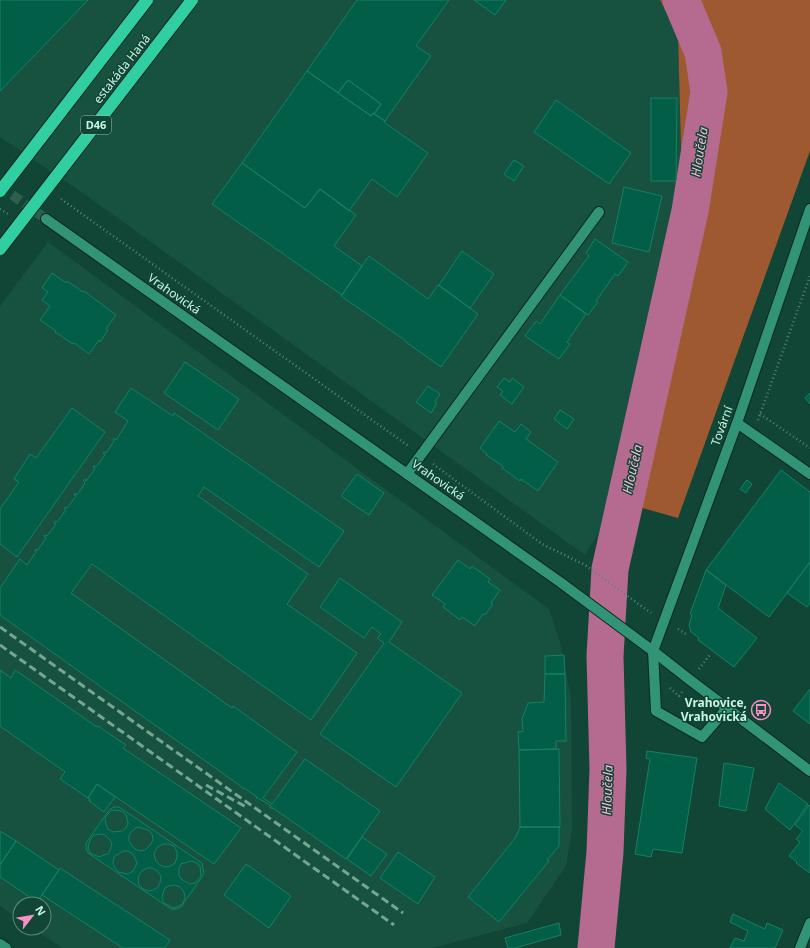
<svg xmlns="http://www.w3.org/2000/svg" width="810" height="948" font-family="'Noto Sans',sans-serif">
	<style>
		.built { fill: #175140 }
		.forest { fill: #9e5931 }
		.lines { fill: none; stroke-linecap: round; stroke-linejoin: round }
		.river { stroke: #b56a90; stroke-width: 37 }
		.building { fill: #025e47; stroke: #168164; fill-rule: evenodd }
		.tertiary-tunnel { stroke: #2d5f4f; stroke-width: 10; stroke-dasharray: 10 5; stroke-linecap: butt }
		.service-casing { stroke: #0a281f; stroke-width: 12 }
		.minor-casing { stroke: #0a281f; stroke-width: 12 }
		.tertiary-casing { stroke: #0a281f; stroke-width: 12 }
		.path { stroke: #548575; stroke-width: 2.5; stroke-dasharray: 1 3; stroke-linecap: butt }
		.service { stroke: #329476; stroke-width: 10 }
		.minor { stroke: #329476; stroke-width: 10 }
		.tertiary { stroke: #329476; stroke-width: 10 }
		.rail { stroke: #75a595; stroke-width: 3; stroke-dasharray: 8 4; stroke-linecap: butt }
		.motorway-bridge-casing { stroke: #0a281f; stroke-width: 14; stroke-linecap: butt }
		.motorway-bridge { stroke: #31cea2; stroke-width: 12 }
		.labels { text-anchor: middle; stroke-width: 3; stroke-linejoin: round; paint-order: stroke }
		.shield { fill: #114535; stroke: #92c0b0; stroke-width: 1 }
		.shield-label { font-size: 11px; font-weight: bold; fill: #c9f5e4 }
		.street-label { font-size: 12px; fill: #c9f5e4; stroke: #114535 }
		.poi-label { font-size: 12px; font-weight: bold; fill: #c9f5e4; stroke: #114535; text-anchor: end }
		.water-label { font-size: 13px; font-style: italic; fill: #fbbbd9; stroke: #114535 }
	</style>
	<rect width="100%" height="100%" fill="#114535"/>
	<path class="built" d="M0 0H660L678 35 682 186 636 391 611 513 585 555 87 196 0 137Z
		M48 242 549 609 560 642 571 698 572 830 566 866 527 923 432 948H62L33 928H44V904H20V920L0 906V306Z"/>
	<path class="forest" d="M660 0H810V151L678 518 614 500 636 391 682 186 678 35Z"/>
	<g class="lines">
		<path class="river" d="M596 948 605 852 608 769 605 656 610 569 690 211 709 92 703 52 681 0"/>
	</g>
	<path class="building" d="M0 0H88L0 91Z
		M357 0H449L416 46 431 56 385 121 374 114 381 104 348 80 338 93 307 71Z
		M474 0H506L495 15Z
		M307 71 371 116 373 113 385 121V123L428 153 397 197 372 179 349 211 320 189 305 208 242 163Z
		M348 80 381 104 374 114 373 113 371 116 338 93Z
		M651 98H677L676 181H651Z
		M556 100 631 153 609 184 534 132Z
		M514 160 524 166 514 181 504 174Z
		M242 163 305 208 320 189 356 215 334 246 362 266 342 295 212 204Z
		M624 187 662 196 649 252 612 243Z
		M595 239 628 262 618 276 615 274 596 301 598 302 588 315 560 295 589 256 586 253Z
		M462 251 494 274 470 308 439 285Z
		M369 256 428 299 438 285 478 314 441 367 406 342V341L341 296Z
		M52 273 66 283 67 281 83 292 84 291 116 315 106 329 108 330 100 342 99 340 89 354 74 343 73 344 55 332 56 331 40 320 50 306 42 300 48 292 42 288Z
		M560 295 586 314 567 342 570 344 559 359 525 336 536 321 540 324Z
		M185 362 239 399 218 430 164 393Z
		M504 378 510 382 512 378 524 387 512 404 500 395 503 391 497 387Z
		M428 386 440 394 435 402 437 403 431 413 416 402Z
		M131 388 173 416 174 413 344 531 319 567 204 487 198 496 308 574 287 604 357 653 311 720 92 564 71 593 232 708 233 706 297 752 263 798 272 804 305 759 380 811 346 859 273 808H270L271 806 258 798H256L257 797 244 788 243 789 242 787 0 615V588L20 559 27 565 36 552 35 551 36 549 38 550 46 538 44 537 45 535 47 536 56 524 54 523 55 521 57 522 66 510 64 509 65 507 67 508 76 496 74 495 75 493 77 495 85 483 83 481 85 479 86 481 95 469 93 467 94 466 96 467 105 455 103 453 104 452 106 453 114 441 113 440 114 438 116 440 128 421 115 412Z
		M810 393V404L805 398Z
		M72 408 105 432 17 557 0 544V509L19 482 14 479 30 454 36 458Z
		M560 410 574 419 567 429 554 419Z
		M499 421 515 432 521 424 531 432 526 439 558 462 538 491 521 479 520 481 502 468 503 466 486 455 487 454 480 448Z
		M781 470 810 492V562L769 617 706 570Z
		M357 474 384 493 369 515 341 496Z
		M747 480 752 484 746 493 740 489Z
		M458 560 470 569 472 566 490 579 488 582 500 590 491 603 493 604 485 615 483 614 475 626 462 617 460 620 443 607 445 604 432 595Z
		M810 562V603L807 607 787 593Z
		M706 570 726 585 718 608 757 638 734 667 698 640 699 638 691 632 689 625 692 615 690 614Z
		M340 578 402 622 389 642 462 693 396 787 320 734 384 643 377 638 381 634 372 627 364 638 320 607Z
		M564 655 565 674H545V656Z
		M0 670 11 678 15 670 97 727 98 726 126 745 123 748 241 828 214 864 97 784 88 798 60 779 65 772 0 726Z
		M545 674H565L566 741H556V749L519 750 518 732 523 731 522 719 528 703 544 702Z
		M810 689V724L793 711Z
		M559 749 560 827H520L519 750Z
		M647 751 697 758 682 853 653 849 651 857 635 854 650 759 646 758Z
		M724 763 754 768 746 811 719 806Z
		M779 783 808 804 790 830 765 809Z
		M97 784 115 797 104 812 89 801 91 800 88 798Z
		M809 805 810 806V873L796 863 797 862 789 856 800 842 796 839 803 831 795 825Z
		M114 807H119L202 863 204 874 181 907 176 909H171L88 853 86 848V843L109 810ZM112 810 122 811 126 815 128 823 126 828 122 831 113 832 108 829 106 824 105 818 108 814ZM138 827 148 830 152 834 153 839 151 844 145 850 140 851 135 849 132 846 129 841V835L133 830ZM100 834 105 835 110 840 112 844 109 853 99 857 90 853 88 848 89 843 91 838 94 835ZM163 844H168L174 846 177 852V857L175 863 170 866 165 867 160 865 156 861 154 855 155 851 158 847ZM123 851H128L133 854 137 863 133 871 128 874 118 872 115 868 113 863 114 857ZM191 861 195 862 200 866 201 876 195 883 190 884 181 879 179 875V868L181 864ZM147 868H152L157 871 161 876 160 883 158 887 153 890 148 891 143 889 139 885 138 880 139 875 142 871ZM175 885 180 887 184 892 185 898 183 903 179 906 173 908 164 903 162 898 163 893 165 888 169 886Z
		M520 827H560L559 828V846L547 860 549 861 499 922 468 897 516 837Z
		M0 831 16 841 0 865Z
		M362 837 387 854 371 876 347 859Z
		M16 841 59 870 37 902 0 877V865Z
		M398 852 435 877 418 904 380 878Z
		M246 864 291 896 269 928 224 895Z
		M60 868 170 940 165 948H123L42 895Z
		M733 914 765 929 767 923 783 930 775 948H730L735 938 744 941 748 931 730 922Z
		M559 923 561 935 515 948H508L505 938Z"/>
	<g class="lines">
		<path class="tertiary-tunnel" d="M0 186 46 219"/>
		<defs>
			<path id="service" d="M407 474 599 212
				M653 651 656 711 702 737 727 708"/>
			<path id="minor" d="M737 423 810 474
				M653 651 737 423 810 209
				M0 944 6 948
				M800 948 810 923"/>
			<path id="tertiary" d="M46 219 560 582 653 651 690 680 810 771"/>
		</defs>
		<use href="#service" class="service-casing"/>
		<use href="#minor" class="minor-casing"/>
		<use href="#tertiary" class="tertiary-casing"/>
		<path class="path" d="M61 199 410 447
			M0 209 8 214
			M760 414 810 448
			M758 420 810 276
			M433 464 542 544 585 565 651 613
			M678 629 686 634
			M699 669 711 653
			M670 688 679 696 682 692"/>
		<use href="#service" class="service"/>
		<use href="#minor" class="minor"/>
		<use href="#tertiary" class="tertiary"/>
		<path class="rail" d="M0 627 403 913
			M0 645 394 925
			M206 785 248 808"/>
		<defs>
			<path id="motorway-bridge" d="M0 191 147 0
				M0 249 192 0"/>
		</defs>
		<use href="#motorway-bridge" class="motorway-bridge-casing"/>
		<use href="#motorway-bridge" class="motorway-bridge"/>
	</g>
	<defs>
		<symbol id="bus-ring" viewBox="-11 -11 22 22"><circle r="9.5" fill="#114535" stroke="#fa8fc6" stroke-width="1.5"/><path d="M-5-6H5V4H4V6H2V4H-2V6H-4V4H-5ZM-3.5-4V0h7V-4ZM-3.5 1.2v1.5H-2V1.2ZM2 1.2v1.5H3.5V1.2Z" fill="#fa8fc6"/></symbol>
	</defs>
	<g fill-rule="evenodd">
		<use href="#bus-ring" x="750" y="699" width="22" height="22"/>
	</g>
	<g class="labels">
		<rect class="shield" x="81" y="116" width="30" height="18" rx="3"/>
		<g class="shield-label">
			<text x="96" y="129">D46</text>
		</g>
		<g class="street-label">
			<text transform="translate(122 69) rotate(-52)" y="4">estakáda Haná</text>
			<text transform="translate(174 294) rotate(35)" y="4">Vrahovická</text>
			<text transform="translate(722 426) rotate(-70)" y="4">Tovární</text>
			<text transform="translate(438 480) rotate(35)" y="4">Vrahovická</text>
		</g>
		<g class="poi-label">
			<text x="747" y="707">Vrahovice,<tspan x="747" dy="14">Vrahovická</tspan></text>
		</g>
		<g class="water-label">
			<text transform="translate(699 152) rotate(-81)" y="5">Hloučela</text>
			<text transform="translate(632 469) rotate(-77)" y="5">Hloučela</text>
			<text transform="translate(607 790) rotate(-88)" y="5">Hloučela</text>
		</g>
	</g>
	<g transform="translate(32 916) rotate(59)"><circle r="19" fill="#114535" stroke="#5b8b7b"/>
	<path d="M0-3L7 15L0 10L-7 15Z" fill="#fa8fc6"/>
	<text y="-6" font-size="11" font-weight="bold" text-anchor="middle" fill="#c9f5e4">N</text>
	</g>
</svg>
